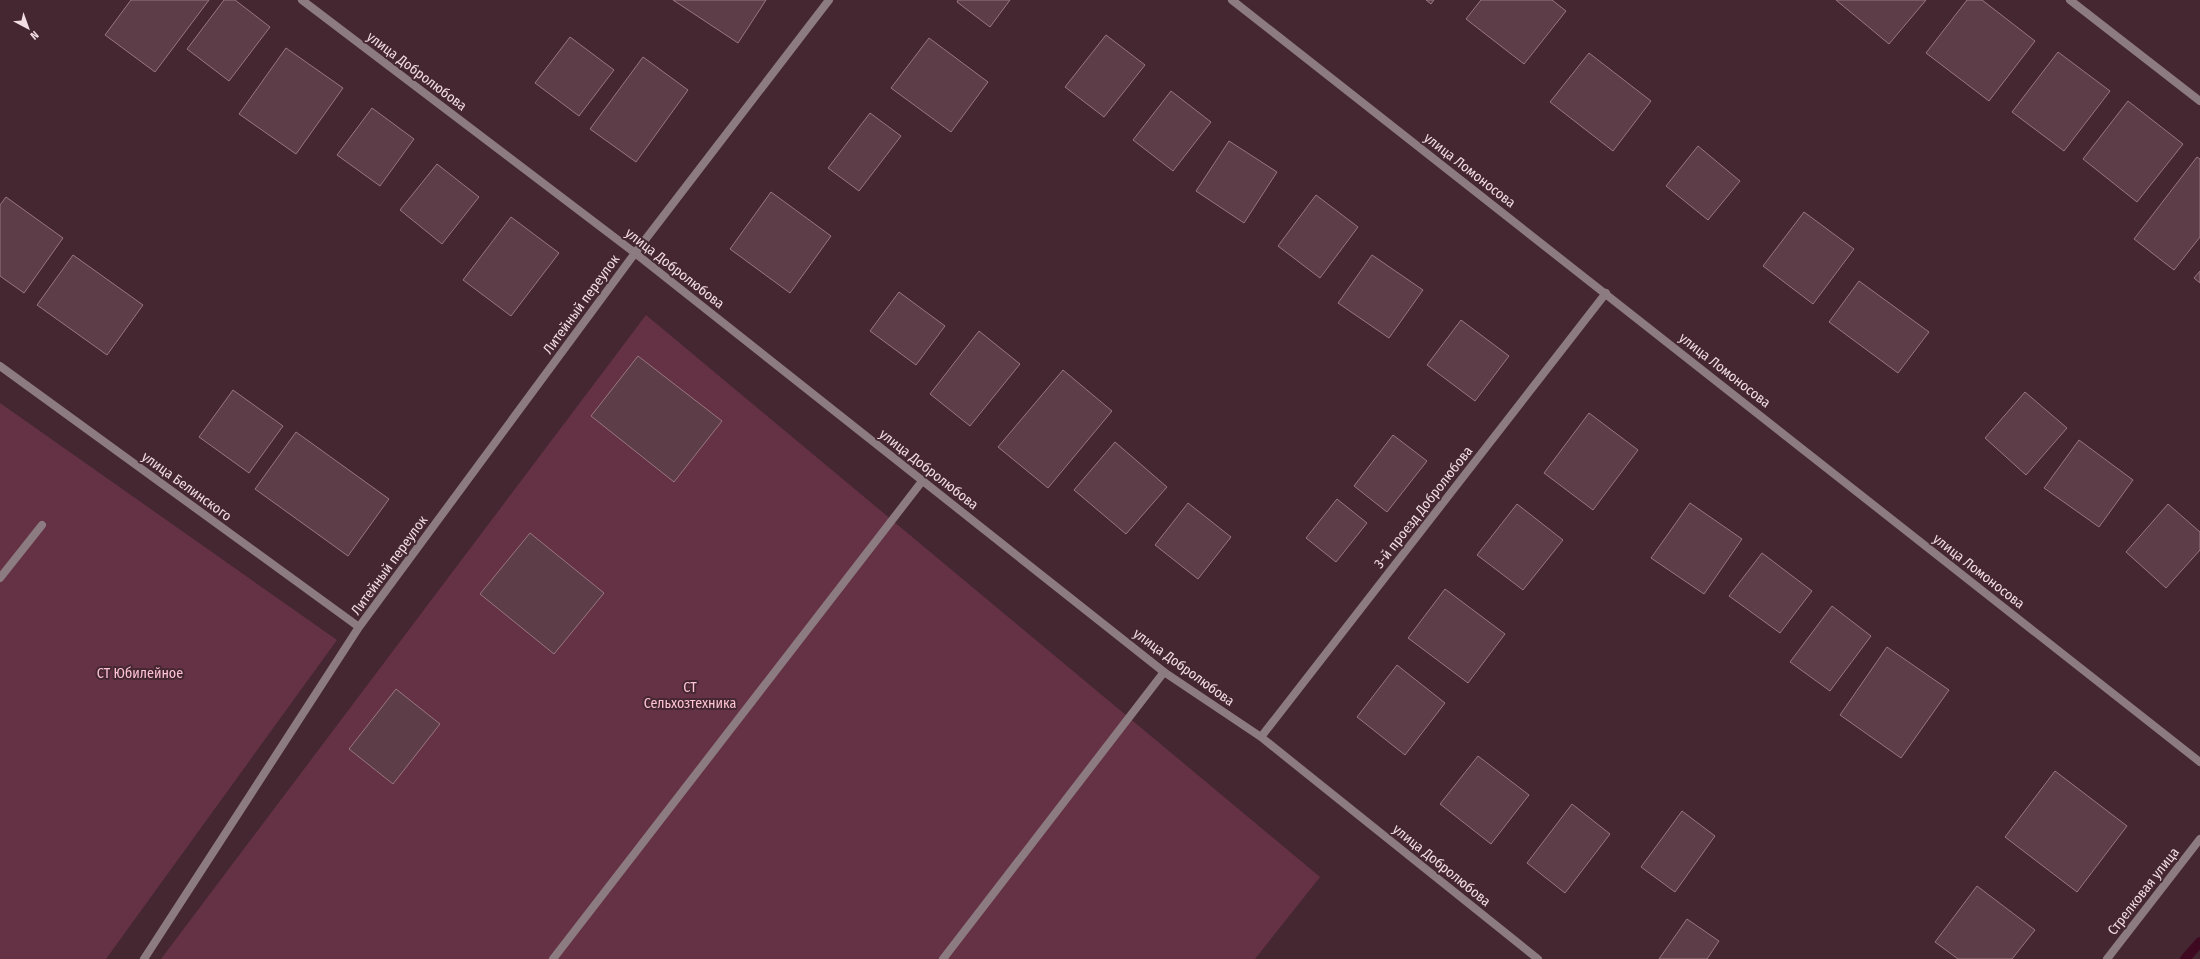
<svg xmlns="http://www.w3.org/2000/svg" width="2200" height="959" font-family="'Fira Sans Condensed',sans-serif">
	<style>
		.green { fill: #643244 }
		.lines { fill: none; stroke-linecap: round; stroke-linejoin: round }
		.stream { stroke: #400922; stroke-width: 10 }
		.building { fill: #5d3d47; stroke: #9a7681 }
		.lane { stroke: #8c7b80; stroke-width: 8 }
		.street { stroke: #8c7b80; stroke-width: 8 }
		.labels { text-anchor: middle; stroke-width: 4; stroke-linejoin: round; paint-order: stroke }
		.street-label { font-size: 14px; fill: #f2dde3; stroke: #452732 }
		.park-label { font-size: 14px; fill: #fdc2d4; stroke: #452732 }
	</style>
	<rect width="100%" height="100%" fill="#452732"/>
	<path class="green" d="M646 315 1320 877 1255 959H161Z
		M0 403 337 640 106 959H0Z"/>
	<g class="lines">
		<path class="stream" d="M2185 959 2200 942"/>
	</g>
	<path class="building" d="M131 0H209L155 72 105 35Z
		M224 0H235L270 27 229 81 187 49Z
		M673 0H766L738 43Z
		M958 0H1010L990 27 957 2Z
		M1426 0H1434L1431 4Z
		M1481 0H1552L1566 11 1524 64 1466 19Z
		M1836 0H1926L1889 44Z
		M1967 0H1982L2035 41 1989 101 1926 53Z
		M1106 35 1145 65 1104 117 1065 87Z
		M570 37 614 70 579 116 535 83Z
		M929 38 988 82 951 132 891 88Z
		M286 48 343 88 296 154 239 114Z
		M2058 52 2110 91 2064 151 2012 112Z
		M1589 53 1651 101 1613 151 1550 102Z
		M643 57 688 90 636 162 590 129Z
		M1171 91 1211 122 1173 171 1133 140Z
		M2128 101 2183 144 2137 202 2083 159Z
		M372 108 414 139 380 186 337 155Z
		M870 113 901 136 859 191 828 168Z
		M1229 141 1277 172 1244 223 1196 191Z
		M1698 146 1740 181 1708 220 1666 186Z
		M2197 157 2200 159V237L2174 270 2134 239Z
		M437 164 479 197 442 244 400 210Z
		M771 192 831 236 790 293 730 249Z
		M1316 195 1358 227 1320 278 1278 246Z
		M6 197 63 238 24 293 0 276V205Z
		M1804 212 1854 249 1813 304 1763 266Z
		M511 217 559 253 511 316 463 280Z
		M73 255 143 305 107 355 37 305Z
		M1372 255 1423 290 1389 338 1338 303Z
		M2200 271V283L2194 278Z
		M1859 281 1929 332 1898 373 1829 322Z
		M899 292 945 326 916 365 870 331Z
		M1461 320 1509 356 1475 401 1427 365Z
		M979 331 1020 364 970 426 930 394Z
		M638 356 722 421 674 482 591 416Z
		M1063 370 1112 411 1048 488 998 447Z
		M233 390 283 426 249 473 199 437Z
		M2025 392 2067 428 2026 475 1985 438Z
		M1589 413 1638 450 1593 510 1544 473Z
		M296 432 389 499 348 556 255 489Z
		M1393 435 1427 461 1387 512 1354 486Z
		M2079 440 2133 480 2099 527 2044 488Z
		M1115 442 1167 487 1126 534 1074 490Z
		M1337 499 1367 523 1336 562 1306 538Z
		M1188 503 1231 537 1198 579 1155 545Z
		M1690 503 1742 539 1704 594 1651 558Z
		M1517 504 1563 540 1523 590 1477 555Z
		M2168 504 2200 532V550L2166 588 2126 552Z
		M530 533 604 593 554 654 480 594Z
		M1762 553 1812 591 1780 633 1729 596Z
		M1445 589 1505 634 1468 683 1408 638Z
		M1832 606 1871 636 1830 691 1790 662Z
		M1887 647 1949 690 1901 758 1840 715Z
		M1397 665 1445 703 1405 755 1357 717Z
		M396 689 440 724 393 784 349 749Z
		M1478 756 1529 795 1491 844 1440 804Z
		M2055 771 2127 826 2077 892 2005 837Z
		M1572 804 1610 834 1565 893 1527 863Z
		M1682 811 1715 836 1675 892 1641 867Z
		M1977 886 2035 930 2012 959H1958L1935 942Z
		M1687 919 1719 941 1707 959H1659Z"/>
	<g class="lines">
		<path class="lane" d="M0 578 42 525
			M553 959 923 480
			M943 959 1164 672"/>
		<path class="street" d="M302 0 635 253 1164 672 1261 737 1538 959
			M1232 0 2200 762
			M2070 0 2200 101
			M0 366 359 627
			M1261 737 1606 293
			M144 959 359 627 635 253 829 0
			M2107 959 2200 839"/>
	</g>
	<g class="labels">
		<g class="street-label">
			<text transform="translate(417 71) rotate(37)" y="5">улица Добролюбова</text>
			<text transform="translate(1470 170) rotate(38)" y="5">улица Ломоносова</text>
			<text transform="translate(675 268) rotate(38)" y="5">улица Добролюбова</text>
			<text transform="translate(581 304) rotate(-54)" y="5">Литейный переулок</text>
			<text transform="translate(1725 370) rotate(38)" y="5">улица Ломоносова</text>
			<text transform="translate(929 469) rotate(38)" y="5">улица Добролюбова</text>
			<text transform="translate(187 486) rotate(36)" y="5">улица Белинского</text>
			<text transform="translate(1423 507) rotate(-52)" y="5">3-й проезд Добролюбова</text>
			<text transform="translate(389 565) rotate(-54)" y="5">Литейный переулок</text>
			<text transform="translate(1979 571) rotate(38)" y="5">улица Ломоносова</text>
			<text transform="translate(1184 667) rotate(36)" y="5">улица Добролюбова</text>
			<text transform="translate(1442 865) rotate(39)" y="5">улица Добролюбова</text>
			<text transform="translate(2143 891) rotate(-52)" y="5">Стрелковая улица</text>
		</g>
		<g class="park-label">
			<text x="140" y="678">СТ Юбилейное</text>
			<text x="690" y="692">СТ<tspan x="690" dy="16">Сельхозтехника</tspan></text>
		</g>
	</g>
	<g transform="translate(28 28) rotate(139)" stroke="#452732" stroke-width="3" paint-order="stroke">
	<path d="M0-3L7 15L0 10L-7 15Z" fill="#f2dde3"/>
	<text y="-6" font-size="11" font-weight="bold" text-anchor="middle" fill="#f2dde3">N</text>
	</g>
</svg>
